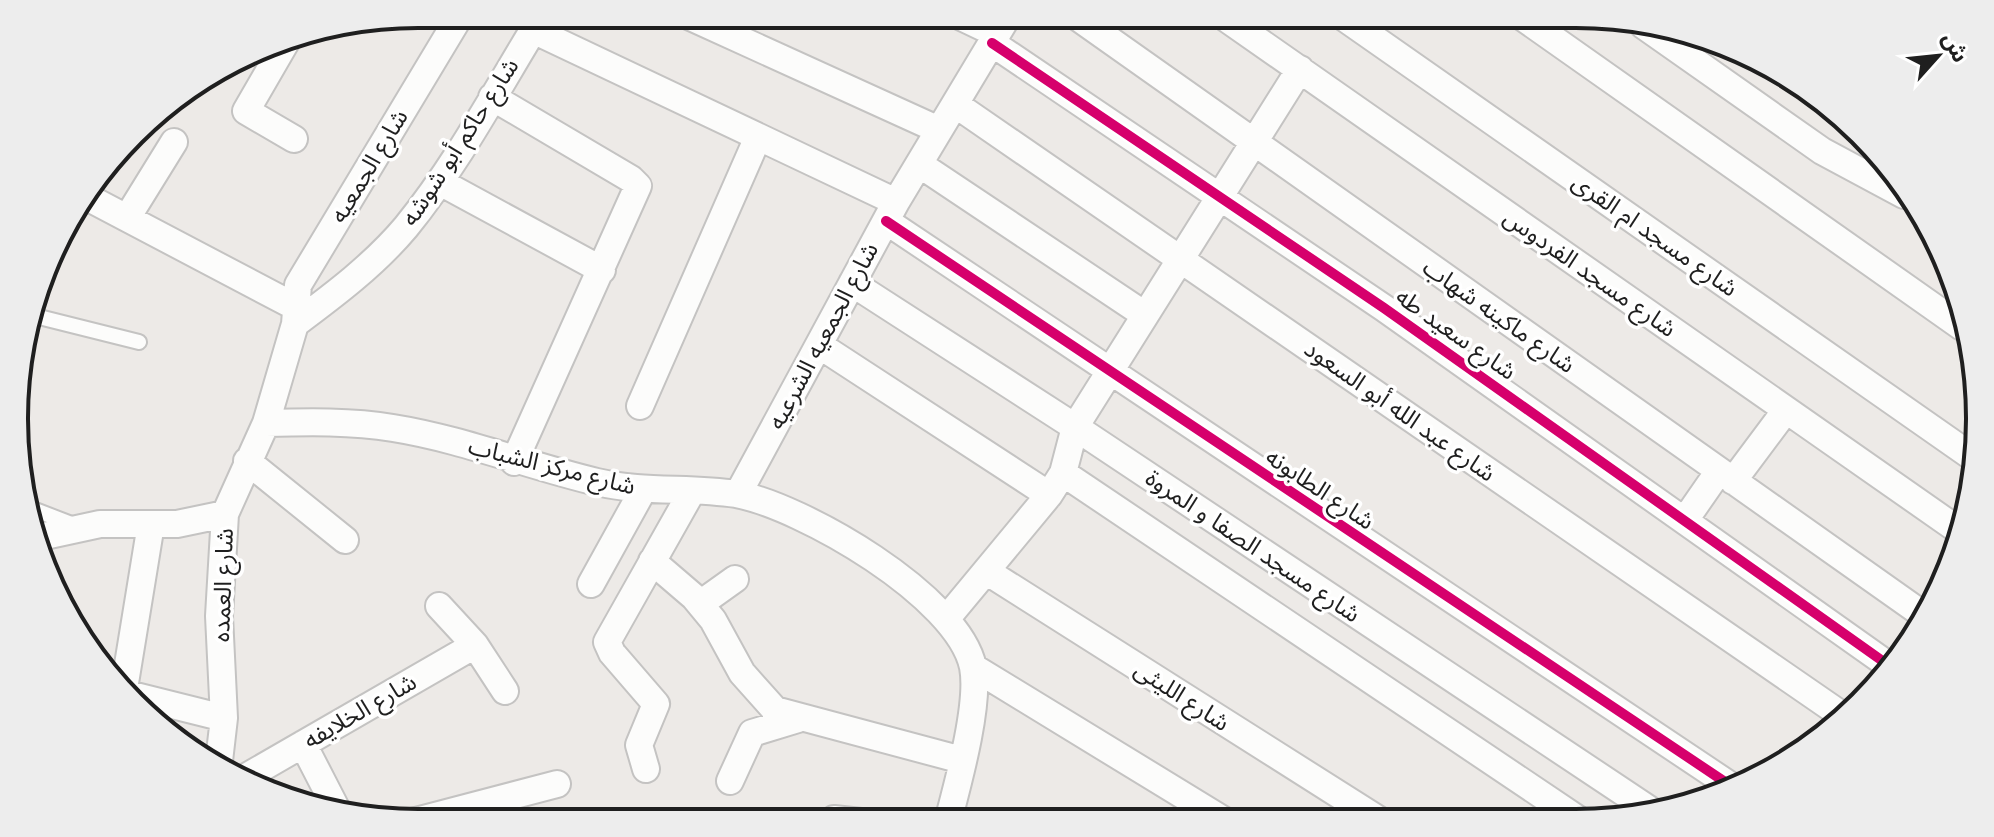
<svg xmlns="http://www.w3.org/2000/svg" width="1994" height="837" font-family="'Varela Round','Noto Sans Arabic',sans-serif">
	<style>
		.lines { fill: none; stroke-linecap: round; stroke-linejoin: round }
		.lane-casing { stroke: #c4c3c2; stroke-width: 18 }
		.street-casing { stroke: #c4c3c2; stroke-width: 30 }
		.lane { stroke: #fcfcfb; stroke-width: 14 }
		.street { stroke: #fcfcfb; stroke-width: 26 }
		.cycleway-casing { stroke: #fff; stroke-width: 15 }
		.cycleway { stroke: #d6006c; stroke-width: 10 }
		.labels { text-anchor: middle; stroke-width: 7; stroke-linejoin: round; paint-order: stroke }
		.street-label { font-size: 24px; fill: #1f1f1f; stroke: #fff }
		.rim { fill: none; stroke: #1f1f1f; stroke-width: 4 }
	</style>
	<rect width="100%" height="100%" fill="#edeae7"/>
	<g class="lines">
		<defs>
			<path id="lane" d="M31 315 139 342
				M30 508 74 525"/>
			<path id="street" d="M684 14 939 130
				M955 14 997 34
				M1073 14 1925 616
				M1220 14 1961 532
				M1339 14 1971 456
				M1518 14 1962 327
				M1643 25 1822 151 1904 195
				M533 30 896 202
				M290 35 246 111 294 139
				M992 43 1384 308 1891 667
				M492 97 631 179 638 186 514 462
				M955 104 1846 718
				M919 164 1145 315
				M440 182 602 270
				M85 196 294 306
				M127 218 174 142
				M886 221 1734 788
				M852 283 1075 427 1653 812
				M295 324C334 295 374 265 406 227 459 162 499 85 543 14
				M819 345 1049 495
				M640 406 758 137
				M266 423C308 422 351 421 393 428 462 439 529 466 597 482 643 493 690 487 736 494 802 506 958 596 973 667 980 704 958 783 948 821
				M247 461 345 540
				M1063 473 1579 820
				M1733 481 1786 410
				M738 494 896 202 1009 14
				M1685 520 1719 471
				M40 537 100 524H177L225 514
				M652 561 694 597 713 620 742 673 775 710 962 760
				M986 571 1379 820
				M591 584 643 490
				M700 604 735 579
				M439 606 475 645 505 691
				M947 618 1049 495 1063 473 1075 427 1300 69
				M973 667 1225 821
				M124 689 151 524
				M128 694 224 718
				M303 744 337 810
				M219 761 224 718 219 616 225 514 266 423 295 324 298 285 461 14
				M646 769 639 745 656 704 612 653 607 642 691 493
				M246 777 475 645
				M730 781 752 733 798 719
				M834 819 861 822
				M412 822 557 784"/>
		</defs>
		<use href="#lane" class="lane-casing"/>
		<use href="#street" class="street-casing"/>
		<use href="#lane" class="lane"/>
		<use href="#street" class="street"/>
		<defs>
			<path id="cycleway" d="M992 43 1384 308 1891 667
				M886 221 1734 788"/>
		</defs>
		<use href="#cycleway" class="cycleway-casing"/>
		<use href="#cycleway" class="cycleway"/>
	</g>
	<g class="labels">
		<g class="street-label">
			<text transform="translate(460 142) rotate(-57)" y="8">شارع حاكم أبو شوشه</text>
			<text transform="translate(369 166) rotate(-59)" y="8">شارع الجمعيه</text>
			<text transform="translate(1655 235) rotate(35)" y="8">شارع مسجد ام القرى</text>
			<text transform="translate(1590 273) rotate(35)" y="8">شارع مسجد الفردوس</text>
			<text transform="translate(1499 316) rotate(35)" y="8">شارع ماكينه شهاب</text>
			<text transform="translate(1456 334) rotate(35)" y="8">شارع سعيد طه</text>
			<text transform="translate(823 336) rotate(-62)" y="8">شارع الجمعيه الشرعيه</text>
			<text transform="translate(1400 411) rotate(35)" y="8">شارع عبد الله أبو السعود</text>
			<text transform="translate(552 466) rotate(14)" y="8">شارع مركز الشباب</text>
			<text transform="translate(1320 489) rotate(34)" y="8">شارع الطابونه</text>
			<text transform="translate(1253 546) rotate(34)" y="8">شارع مسجد الصفا و المروة</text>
			<text transform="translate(223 585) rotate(-88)" y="8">شارع العمده</text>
			<text transform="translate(1182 696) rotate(33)" y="8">شارع الليثى</text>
			<text transform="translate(360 711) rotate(-30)" y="8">شارع الخلايفه</text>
		</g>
	</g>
	<path d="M0 0H1994V837H0ZM418 28H1576A390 390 0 0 1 1966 418V419A390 390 0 0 1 1576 809H418A390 390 0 0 1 28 419V418A390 390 0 0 1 418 28Z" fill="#ededed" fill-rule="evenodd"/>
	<path class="rim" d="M418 28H1576A390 390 0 0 1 1966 418V419A390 390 0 0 1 1576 809H418A390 390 0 0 1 28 419V418A390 390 0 0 1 418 28Z"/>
	<g transform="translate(1938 56) rotate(63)" stroke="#ffffff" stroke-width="6" paint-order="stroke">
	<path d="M0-6L14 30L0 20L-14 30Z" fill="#1f1f1f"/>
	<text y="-12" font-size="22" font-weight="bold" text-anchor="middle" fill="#1f1f1f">ش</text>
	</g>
</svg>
